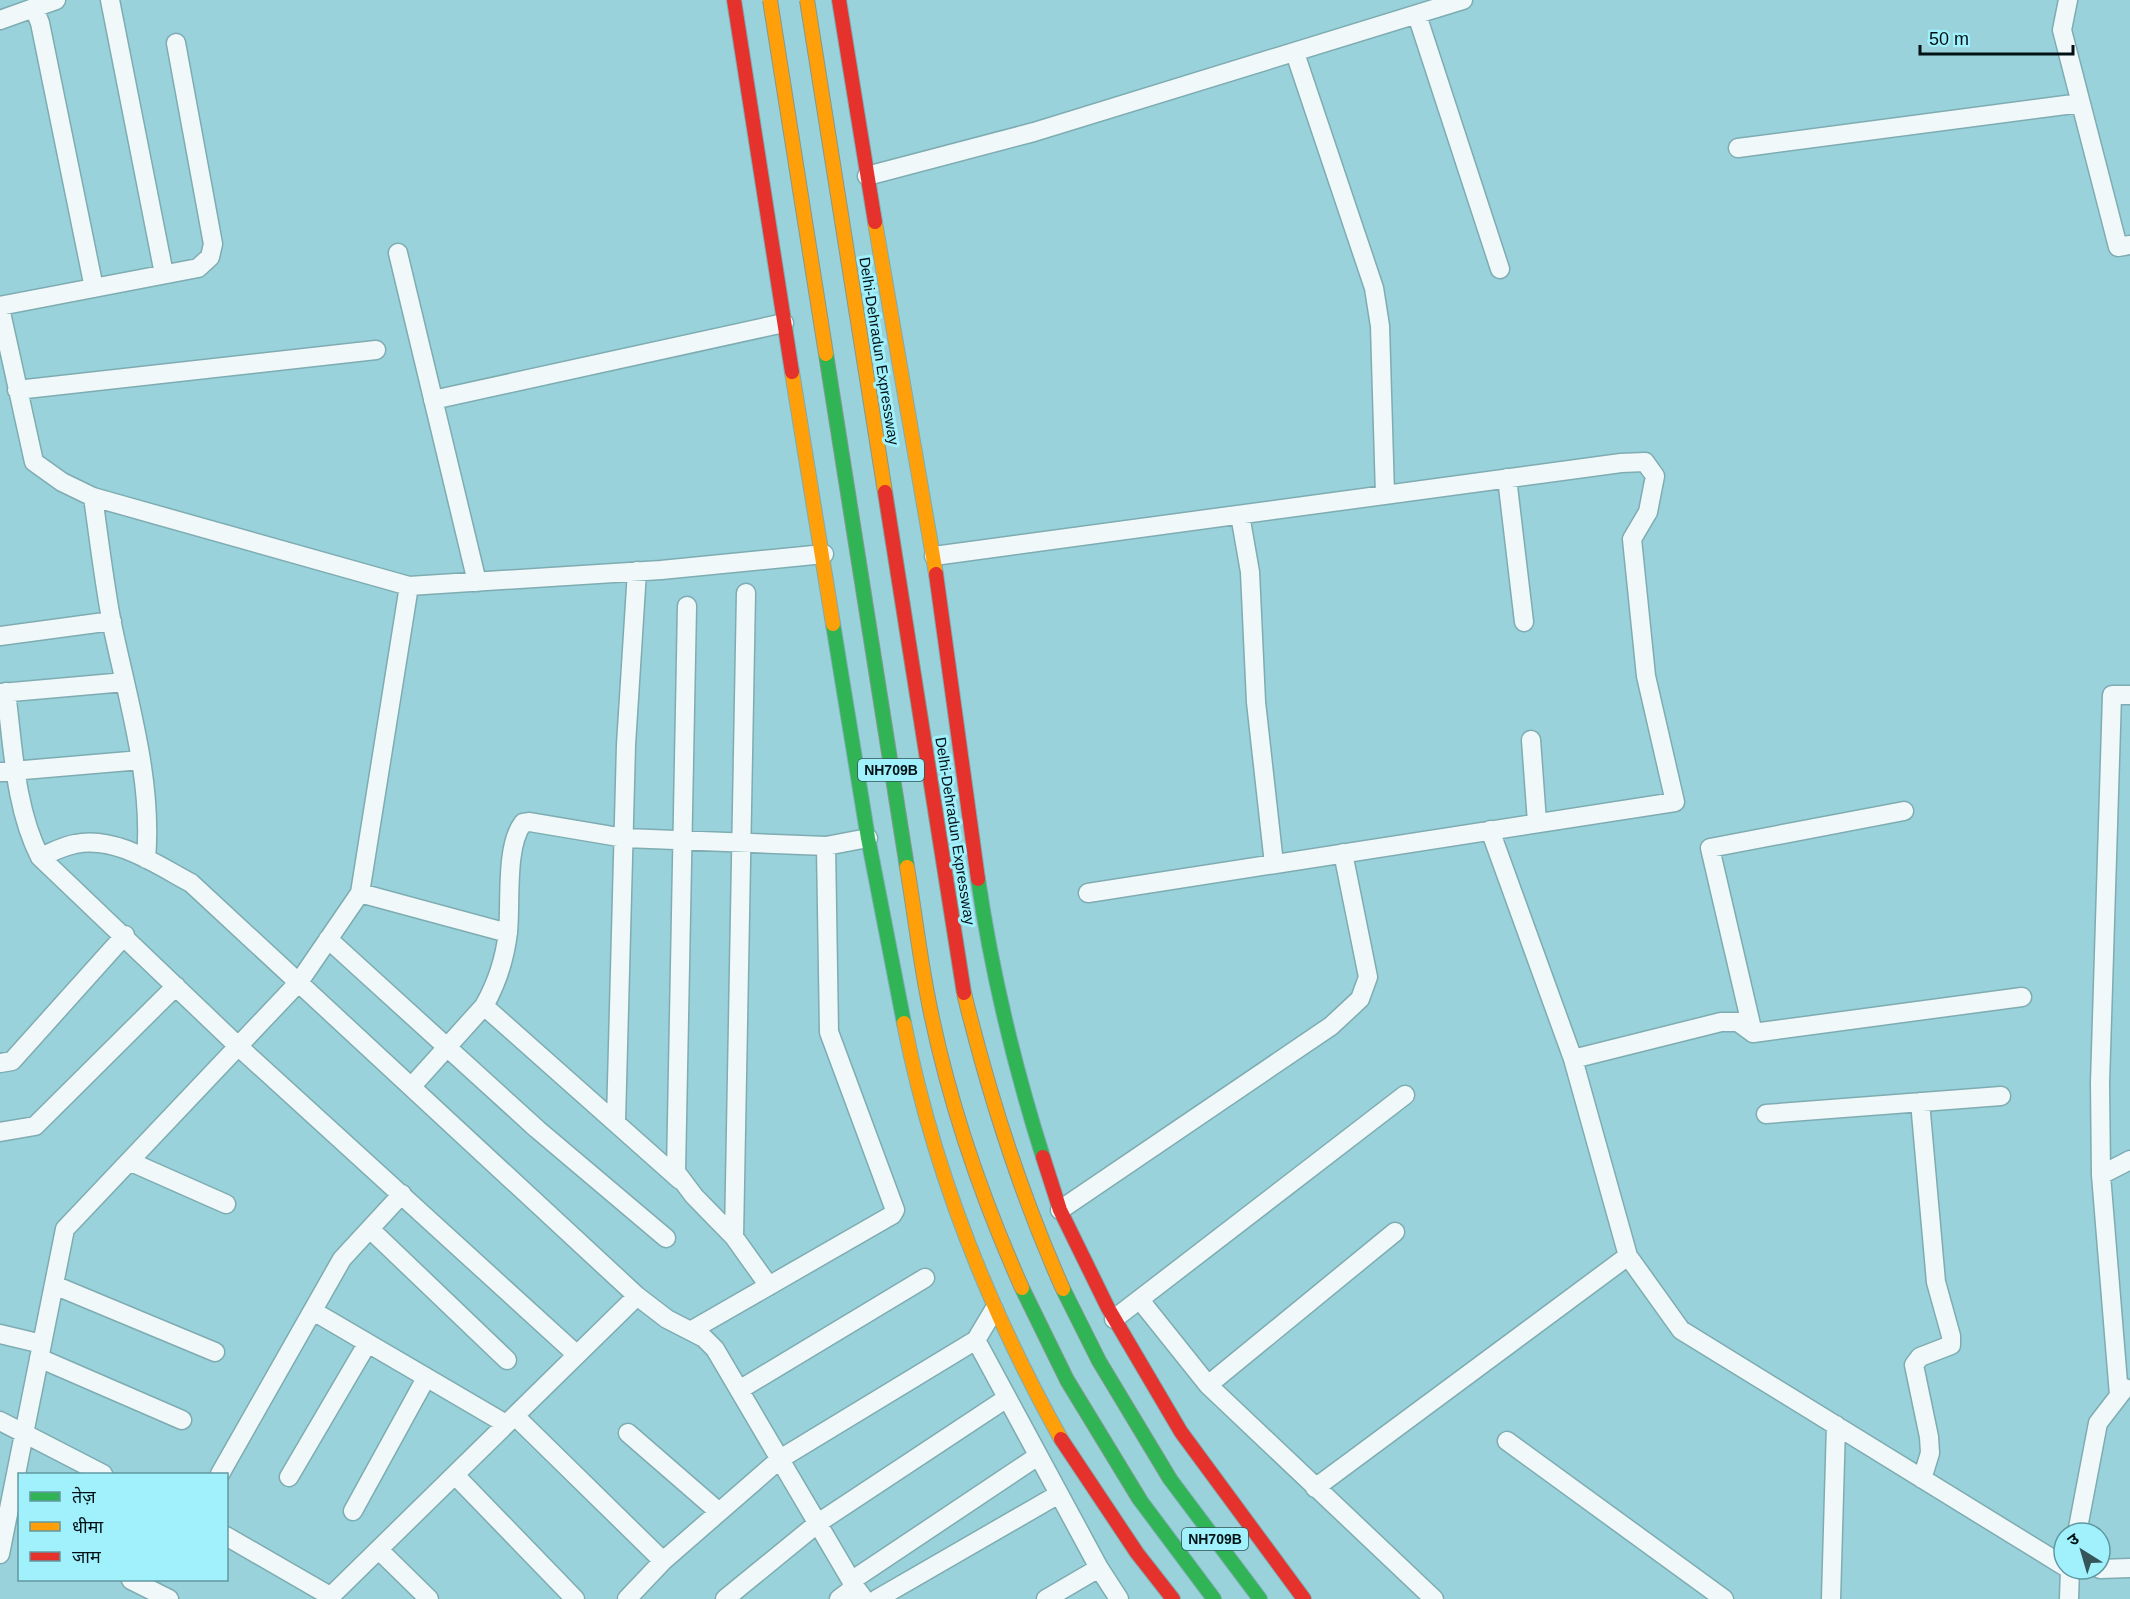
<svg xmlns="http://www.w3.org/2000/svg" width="2130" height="1599" font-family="Helvetica,'Noto Sans Devanagari',sans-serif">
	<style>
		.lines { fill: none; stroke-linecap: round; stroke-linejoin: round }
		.street-casing { stroke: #7eacb2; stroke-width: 21 }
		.fast-casing { stroke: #7eacb2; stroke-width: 16 }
		.slow-casing { stroke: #7eacb2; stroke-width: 16 }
		.jam-casing { stroke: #7eacb2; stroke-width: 16 }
		.street { stroke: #f0f8f9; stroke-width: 18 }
		.fast { stroke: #30b455; stroke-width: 14 }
		.slow { stroke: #ff9f0a; stroke-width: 14 }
		.jam { stroke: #e5322d; stroke-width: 14 }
		.fast-bridge-casing { stroke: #84998f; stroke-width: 16; stroke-linecap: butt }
		.slow-bridge-casing { stroke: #84998f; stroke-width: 16; stroke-linecap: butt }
		.jam-bridge-casing { stroke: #84998f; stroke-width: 16; stroke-linecap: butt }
		.fast-bridge { stroke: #30b455; stroke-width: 14 }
		.slow-bridge { stroke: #ff9f0a; stroke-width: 14 }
		.jam-bridge { stroke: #e5322d; stroke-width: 14 }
		.labels { text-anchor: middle; stroke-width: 6; stroke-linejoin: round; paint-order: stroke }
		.shield { fill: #a1f1fc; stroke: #30555a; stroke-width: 1.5 }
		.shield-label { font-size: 14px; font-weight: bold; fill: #001215 }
		.street-label { font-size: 15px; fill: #001215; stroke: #a1f1fc }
	</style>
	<rect width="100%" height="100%" fill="#99d2da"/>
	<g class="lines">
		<defs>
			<path id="street" d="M110 0 164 274
				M2068 0 2062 30 2118 247 2130 245
				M34 8 40 23 94 288
				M1417 15 1500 269
				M0 20 56 0
				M1295 53 1374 288 1380 326 1385 495
				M1738 148 2081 103
				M867 176 1034 132 1463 0
				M398 253 477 582
				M0 306 198 268 210 257 213 244 176 43
				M0 308 34 462 62 482 93 497 409 586 661 570 824 554
				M17 390 376 350
				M433 400 784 323
				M1507 478 1524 622
				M93 497C99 539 104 582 112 624 128 701 153 780 146 859
				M1240 515 1250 572 1256 702 1274 864
				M934 556 1621 463 1645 462 1655 476 1648 512 1632 539 1646 676 1675 802 1088 893
				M687 606 676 1172 694 1196 734 1237 769 1286
				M0 636 112 621
				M6 692C13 746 15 809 40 857L239 1047 576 1354
				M0 693 125 682
				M1531 740 1537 822
				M0 772 141 760
				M1490 830 1573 1059
				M40 857C51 853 63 846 75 844 115 835 157 865 191 883L637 1296 667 1319 704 1338 715 1349 855 1587 864 1599
				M360 893 508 933
				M328 939 537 1129 666 1238
				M2022 997 1753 1033 1738 1022H1721L1573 1059 1628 1256 1681 1330 2064 1566
				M484 1006 680 1180
				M1753 1033 1710 848 1904 811
				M0 1063 12 1061 125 935
				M412 1086 484 1006C497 983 505 958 508 932 511 903 505 846 523 823L530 822 625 838 826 846 868 838
				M1920 1102 1936 1282 1951 1336V1345L1920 1357 1914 1365 1929 1437 1930 1453 1922 1479
				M1766 1114 2001 1096
				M616 1121 626 745 637 571
				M0 1132 35 1126 176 986
				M131 1162 226 1204
				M2101 1175 2100 1083 2112 695H2130
				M1060 1210 1331 1026 1360 999 1368 977 1343 853
				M370 1229 507 1360
				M734 1237 746 593
				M54 1285 215 1352
				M1140 1300 1208 1385 1434 1599
				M313 1311 506 1424
				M1114 1319 1405 1095
				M692 1330 892 1215 895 1210 829 1032 826 846
				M0 1334 42 1344
				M976 1340 1099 1568 1119 1599
				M39 1358 182 1420
				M1208 1385 1395 1232
				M739 1390 925 1278
				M2119 1395 2101 1175 2130 1160
				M515 1416 663 1561
				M0 1421 103 1474
				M628 1433 719 1512
				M1507 1441 1724 1599
				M220 1474 342 1259 402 1194
				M455 1475 575 1599
				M289 1477 367 1344
				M1315 1488 1628 1256
				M353 1511 426 1378
				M2077 1533 2098 1423 2125 1388
				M226 1536 330 1596
				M379 1550 429 1599
				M0 1554 65 1229 299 982 360 893 409 586
				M2100 1569 2130 1568
				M131 1580 169 1599
				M851 1581 1038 1456
				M328 1599 637 1296
				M627 1599 663 1561 780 1459 976 1340 994 1310
				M725 1599 818 1523 1007 1398
				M839 1599 855 1587
				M877 1599 1059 1494
				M1046 1599 1099 1568
				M1831 1599 1836 1425
				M2069 1599 2070 1569"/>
			<path id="fast" d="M833 624 868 838 904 1023
				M978 879C992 974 1014 1065 1043 1157
				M1170 1479 1260 1599
				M1140 1500 1214 1599"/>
			<path id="slow" d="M875 222 936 574
				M792 372 833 624
				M904 1023C933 1170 988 1308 1061 1439"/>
			<path id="jam" d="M734 0 792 372
				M839 0 875 222
				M936 574 978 879
				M1043 1157 1060 1210 1108 1308 1181 1432 1304 1599
				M1061 1439 1137 1553 1173 1599"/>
		</defs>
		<use href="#street" class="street-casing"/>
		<use href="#fast" class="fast-casing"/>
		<use href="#slow" class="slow-casing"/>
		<use href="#jam" class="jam-casing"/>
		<use href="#street" class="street"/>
		<use href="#fast" class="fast"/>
		<use href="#slow" class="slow"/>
		<use href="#jam" class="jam"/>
		<defs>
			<path id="fast-bridge" d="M826 354 907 867
				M1022 1288 1067 1380 1140 1500
				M1063 1289 1099 1361 1170 1479"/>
			<path id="slow-bridge" d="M770 0 826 354
				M807 0 885 492
				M907 867C914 909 919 951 927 993 946 1094 980 1194 1022 1288
				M964 993C989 1095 1020 1193 1063 1289"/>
			<path id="jam-bridge" d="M885 492 964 993"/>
		</defs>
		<use href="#fast-bridge" class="fast-bridge-casing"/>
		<use href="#slow-bridge" class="slow-bridge-casing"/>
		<use href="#jam-bridge" class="jam-bridge-casing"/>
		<use href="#fast-bridge" class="fast-bridge"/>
		<use href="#slow-bridge" class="slow-bridge"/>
		<use href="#jam-bridge" class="jam-bridge"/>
	</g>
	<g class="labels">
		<g class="shield">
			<rect x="858" y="759" width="66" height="22" rx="4.5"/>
			<rect x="1182" y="1528" width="66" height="22" rx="4.5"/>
		</g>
		<g class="shield-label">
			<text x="891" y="775">NH709B</text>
			<text x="1215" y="1544">NH709B</text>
		</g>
		<g class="street-label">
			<text transform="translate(879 351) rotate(81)" y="5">Delhi-Dehradun Expressway</text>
			<text transform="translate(955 831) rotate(81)" y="5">Delhi-Dehradun Expressway</text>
		</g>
	</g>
	<rect x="18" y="1473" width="210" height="108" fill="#a1f1fc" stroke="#6198a0" stroke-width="1.5"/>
	<rect x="30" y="1492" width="30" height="9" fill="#30b455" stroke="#6198a0" stroke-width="1.5"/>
	<text x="72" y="1503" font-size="18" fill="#001215">तेज़</text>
	<rect x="30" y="1522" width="30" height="9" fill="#ff9f0a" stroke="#6198a0" stroke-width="1.5"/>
	<text x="72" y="1533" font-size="18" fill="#001215">धीमा</text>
	<rect x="30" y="1552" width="30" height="9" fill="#e5322d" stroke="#6198a0" stroke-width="1.5"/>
	<text x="72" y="1563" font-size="18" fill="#001215">जाम</text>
	<g transform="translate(2082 1551) rotate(323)"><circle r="28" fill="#a1f1fc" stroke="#6198a0" stroke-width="1.5"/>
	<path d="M0-4.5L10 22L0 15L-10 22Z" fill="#36555a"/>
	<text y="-9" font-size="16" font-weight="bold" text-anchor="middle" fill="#001215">उ</text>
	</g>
	<path d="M1920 45v9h153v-9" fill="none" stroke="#001215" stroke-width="3"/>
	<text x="1929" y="45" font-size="18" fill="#001215" stroke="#a1f1fc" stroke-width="4.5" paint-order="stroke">50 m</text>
</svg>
